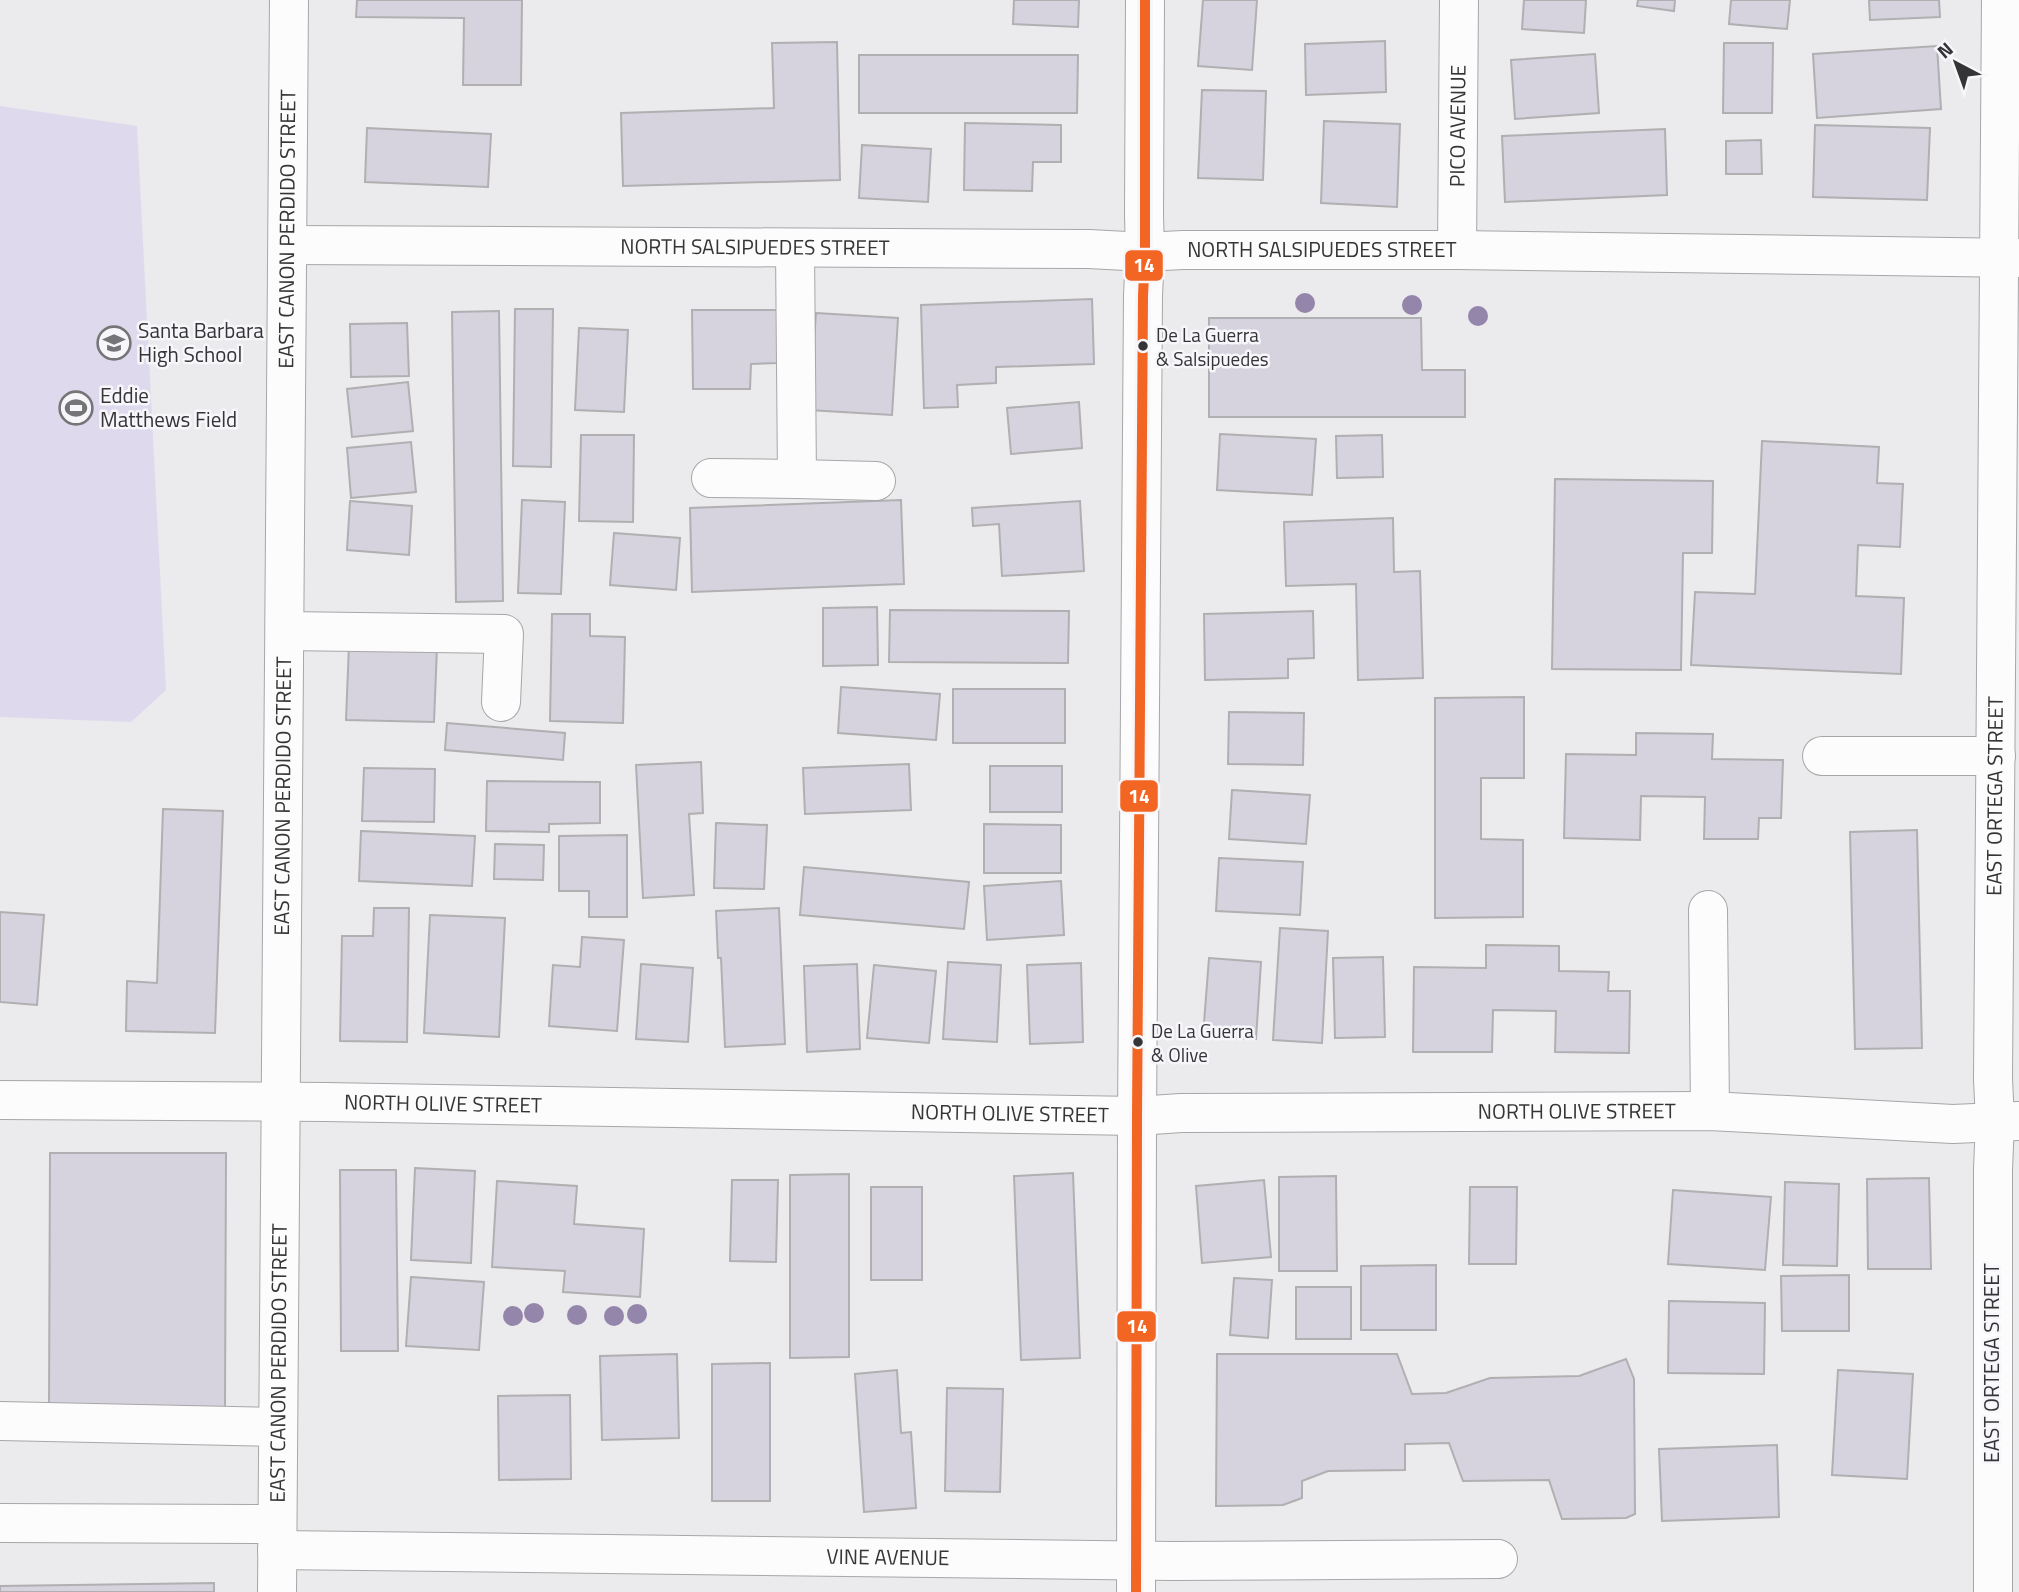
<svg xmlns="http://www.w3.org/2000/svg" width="2019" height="1592" font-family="'Titillium Web',sans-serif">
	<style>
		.green { fill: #dfd9ed }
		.building { fill: #d7d3de; stroke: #b0afb1; stroke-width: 2 }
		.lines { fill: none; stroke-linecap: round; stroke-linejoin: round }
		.minor-casing { stroke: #a7a6a8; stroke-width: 40 }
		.minor { stroke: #fcfcfc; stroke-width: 38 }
		.bus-1-casing { stroke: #f7f6fa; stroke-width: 16 }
		.bus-1 { stroke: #f26522; stroke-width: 10 }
		.tree { fill: #9485ab }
		.bus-dot { fill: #353436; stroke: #f7f6fa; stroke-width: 2.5 }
		.labels { text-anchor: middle; stroke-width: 5; stroke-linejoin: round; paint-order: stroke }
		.bus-label { font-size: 19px; fill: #353436; stroke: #f7f6fa; text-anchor: start }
		.street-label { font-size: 21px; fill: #353436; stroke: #f7f6fa }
		.poi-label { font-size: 21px; fill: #353436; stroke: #f7f6fa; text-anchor: start }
		.line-badge { stroke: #f7f6fa; stroke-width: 2.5 }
		.badge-label { font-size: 19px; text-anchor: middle; font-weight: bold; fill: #fff }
	</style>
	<rect width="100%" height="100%" fill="#ebeaec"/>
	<path class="green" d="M0 106 137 126 166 690 131 722 0 717Z"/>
	<path class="building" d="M357 0H522L521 85H463L464 18 356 17Z
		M1014 0H1079L1078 27 1013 24Z
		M1203 0H1257L1252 70 1198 66Z
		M1524 0H1586L1584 33 1522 29Z
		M1638 0H1675L1674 11 1637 6Z
		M1731 0H1790L1787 29 1729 24Z
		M1869 0H1939L1940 17 1870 20Z
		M1385 41 1386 92 1306 95 1305 44Z
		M837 42 840 180 623 186 621 113 774 108 772 43Z
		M1724 43H1773L1772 113H1723Z
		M1937 46 1941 109 1817 118 1813 54Z
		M1595 54 1599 113 1515 119 1511 60Z
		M859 55H1078L1077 113H859Z
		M1202 90 1266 91 1263 180 1198 178Z
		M1324 121 1400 124 1397 207 1321 203Z
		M965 123 1061 125V162H1033L1032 191 964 190Z
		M1815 125 1930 128 1927 200 1813 197Z
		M367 128 491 134 488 187 365 182Z
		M1665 129 1667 195 1505 202 1502 136Z
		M1761 140 1762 174H1726V141Z
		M862 145 931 149 928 202 859 198Z
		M1092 299 1094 364 996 367V383L957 385 958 407 924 408 921 305Z
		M515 309H553L551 467 513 466Z
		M692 310H778V363L751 364 750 389H693Z
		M499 311 503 601 456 602 452 312Z
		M816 313 898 318 892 415 809 410Z
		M1209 318H1421L1422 370H1465V417H1209Z
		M407 323 409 376 351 377 350 324Z
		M579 328 628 330 624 412 575 410Z
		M408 382 413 431 352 437 347 389Z
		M1079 402 1082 448 1011 454 1007 408Z
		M1220 434 1316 439 1312 495 1217 490Z
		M581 435H634L633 522 579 521Z
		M1382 435 1383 477 1337 478 1336 436Z
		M1762 441 1879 447 1877 483 1903 484 1900 547 1858 545 1856 596 1904 598 1901 674 1691 665 1695 592 1755 594Z
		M411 442 416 492 351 498 347 448Z
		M1555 479 1713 481 1712 553H1683L1681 670 1552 669Z
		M522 500 565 502 561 594 518 593Z
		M901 500 904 584 692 592 690 508Z
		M350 501 412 506 409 555 347 550Z
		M1080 501 1084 571 1002 576 999 524 973 526 972 508Z
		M1393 518 1394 572 1420 571 1423 678 1358 680 1356 584 1286 586 1284 522Z
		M614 533 680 538 676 590 610 585Z
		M877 607 878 665 823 666V608Z
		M890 610 1069 611 1068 663 889 662Z
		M1313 611 1314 658 1288 659V678L1205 680 1204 614Z
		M552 614H590V636L625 637 623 723 550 721Z
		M349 645 437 647 434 722 346 720Z
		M841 687 940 694 936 740 838 733Z
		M953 689H1065V743H953Z
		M1524 697V778H1481V839L1523 840V917L1435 918V698Z
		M1229 712 1304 713 1303 765 1228 764Z
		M447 723 565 733 563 760 445 750Z
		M1636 733 1713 734 1712 759 1783 760 1781 818H1759L1758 839H1704L1705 797 1641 796 1640 840 1564 838 1566 754 1636 755Z
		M701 762 703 813 689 814 694 895 643 898 636 765Z
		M909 764 911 810 805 814 803 768Z
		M990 766H1062V812H990Z
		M364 768 435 769 434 822 362 821Z
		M487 781 600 782V823L549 824V832L486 831Z
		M1232 790 1310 795 1306 844 1229 839Z
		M163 809 223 811 215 1033 126 1031 127 981 157 983Z
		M716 823 767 825 764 889 714 888Z
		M984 824 1061 825V873H984Z
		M1917 830 1922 1048 1855 1049 1850 832Z
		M361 831 475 836 472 886 359 881Z
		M627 835V917H589V891H559V836Z
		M495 844 544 845 543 880 494 879Z
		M1219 858 1303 862 1300 915 1216 911Z
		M804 867 969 882 964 929 800 915Z
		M1061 881 1064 935 987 940 984 886Z
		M374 908H409L407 1042 340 1041 342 936H373Z
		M779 908 785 1044 725 1047 721 958H718L716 911Z
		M0 912 44 915 37 1005 0 1002Z
		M430 915 505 918 499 1037 424 1033Z
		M1280 928 1328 931 1322 1043 1273 1040Z
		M582 937 624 940 617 1031 549 1026 553 965 580 967Z
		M1486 945 1559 946V971L1609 972 1608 991H1630L1629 1053 1555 1052 1556 1011 1493 1010 1492 1052H1413L1414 967 1486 968Z
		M1383 957 1385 1037 1335 1038 1333 958Z
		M1209 958 1261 962 1256 1039 1203 1036Z
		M948 962 1001 965 997 1042 943 1039Z
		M1081 963 1083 1042 1030 1044 1027 965Z
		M641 964 693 968 688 1042 636 1039Z
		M857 964 860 1049 807 1052 804 966Z
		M874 965 936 971 929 1043 867 1038Z
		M50 1153H226L225 1408H49Z
		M415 1168 475 1171 471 1263 411 1260Z
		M340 1170H396L398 1351H341Z
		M1073 1173 1080 1358 1021 1360 1014 1176Z
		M849 1174V1357L790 1358V1175Z
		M1336 1176 1337 1271H1279V1177Z
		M1929 1178 1931 1269H1868L1867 1179Z
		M732 1180H778L776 1262 730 1261Z
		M1264 1180 1271 1257 1202 1263 1196 1186Z
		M497 1181 577 1186 574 1224 644 1229 640 1297 563 1292 565 1271 492 1267Z
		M1785 1182 1839 1184 1837 1266 1783 1265Z
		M871 1187H922V1280H871Z
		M1470 1187H1517L1516 1264H1469Z
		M1673 1190 1771 1197 1765 1270 1668 1264Z
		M1436 1265V1330H1361V1266Z
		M1849 1275V1331H1782L1781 1276Z
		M411 1277 484 1282 479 1350 406 1346Z
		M1234 1278 1272 1280 1268 1338 1230 1335Z
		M1296 1287H1351V1339H1296Z
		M1669 1301 1765 1303 1764 1374 1668 1373Z
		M677 1354 679 1438 602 1440 600 1356Z
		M1217 1354H1397L1412 1394 1446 1393 1490 1378 1579 1376 1626 1359 1634 1379 1635 1514 1626 1518 1562 1519 1549 1480 1463 1481 1449 1443 1405 1444V1470L1328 1471 1302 1481V1498L1283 1505 1216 1506Z
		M770 1363V1501H712V1364Z
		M897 1370 901 1433 911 1432 916 1508 864 1512 855 1374Z
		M1838 1370 1913 1374 1907 1479 1832 1475Z
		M947 1388 1003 1389 1000 1492 945 1491Z
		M570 1395 571 1479 499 1480 498 1396Z
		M1777 1445 1779 1517 1662 1521 1659 1449Z
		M214 1583V1592H0V1586Z"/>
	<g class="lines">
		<defs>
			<g id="minor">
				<path id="s1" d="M288 245 1089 249 1145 252 1183 250H1457L2019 258"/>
				<path d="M795 248 797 479 876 481"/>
				<path id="s2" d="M1457 250 1459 0"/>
				<path d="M711 478 797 479"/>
				<path d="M285 631 504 634 501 702"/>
				<path d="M1822 756H1996"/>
				<path d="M1708 910 1710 1111"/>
				<path id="s3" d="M0 1100 326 1102 1137 1116 1181 1113 1710 1111 1953 1124 2019 1121"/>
				<path d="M0 1421 278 1427"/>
				<path d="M0 1523 277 1524"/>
				<path id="s4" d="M277 1550 1173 1561 1498 1559"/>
				<path id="s5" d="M277 1592 289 0"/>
				<path d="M1136 1592 1137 1116 1143 296 1145 252 1144 215 1145 0"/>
				<path id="s6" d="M1993 1592V1169L1995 1121 1993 1079 2001 0"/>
			</g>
		</defs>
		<use href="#minor" class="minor-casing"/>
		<use href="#minor" class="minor"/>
		<defs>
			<path id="bus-1" d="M1136 1592 1137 1116 1143 296 1145 252V0"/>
		</defs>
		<use href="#bus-1" class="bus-1-casing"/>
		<use href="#bus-1" class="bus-1"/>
	</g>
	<g class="tree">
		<circle cx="1305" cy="303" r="10"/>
		<circle cx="1412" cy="305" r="10"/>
		<circle cx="1478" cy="316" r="10"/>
		<circle cx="534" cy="1313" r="10"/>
		<circle cx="637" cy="1314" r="10"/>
		<circle cx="577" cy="1315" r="10"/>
		<circle cx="513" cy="1316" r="10"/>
		<circle cx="614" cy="1316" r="10"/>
	</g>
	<defs>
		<symbol id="school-ring" viewBox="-11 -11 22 22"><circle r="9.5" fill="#f7f6fa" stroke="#757476" stroke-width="1.5"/><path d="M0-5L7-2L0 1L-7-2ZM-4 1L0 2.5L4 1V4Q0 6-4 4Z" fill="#757476"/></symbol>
		<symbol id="stadium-ring" viewBox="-11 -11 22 22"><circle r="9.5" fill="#f7f6fa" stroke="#757476" stroke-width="1.5"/><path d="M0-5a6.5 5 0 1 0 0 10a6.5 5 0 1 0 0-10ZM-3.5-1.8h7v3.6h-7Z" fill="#757476"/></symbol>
	</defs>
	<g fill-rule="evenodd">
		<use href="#school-ring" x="95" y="324" width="38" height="38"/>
		<use href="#stadium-ring" x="57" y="389" width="38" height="38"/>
	</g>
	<g class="bus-dot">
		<circle cx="1143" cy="346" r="6"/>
		<circle cx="1138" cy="1042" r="6"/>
	</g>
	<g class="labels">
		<g class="bus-label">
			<text x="1156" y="342">De La Guerra<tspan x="1156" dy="24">&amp; Salsipuedes</tspan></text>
			<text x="1151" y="1038">De La Guerra<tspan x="1151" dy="24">&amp; Olive</tspan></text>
		</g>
		<g class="street-label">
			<text dy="7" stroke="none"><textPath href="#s2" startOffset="124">PICO AVENUE</textPath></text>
			<text dy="7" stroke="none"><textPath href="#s5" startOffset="1363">EAST CANON PERDIDO STREET</textPath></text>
			<text dy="7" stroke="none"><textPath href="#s1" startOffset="467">NORTH SALSIPUEDES STREET</textPath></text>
			<text dy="7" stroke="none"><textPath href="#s1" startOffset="1034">NORTH SALSIPUEDES STREET</textPath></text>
			<text dy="7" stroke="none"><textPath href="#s5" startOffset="796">EAST CANON PERDIDO STREET</textPath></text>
			<text dy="7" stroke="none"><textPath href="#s6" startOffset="796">EAST ORTEGA STREET</textPath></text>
			<text dy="7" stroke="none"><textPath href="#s3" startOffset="443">NORTH OLIVE STREET</textPath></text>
			<text dy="7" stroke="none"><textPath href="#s3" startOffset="1577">NORTH OLIVE STREET</textPath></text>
			<text dy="7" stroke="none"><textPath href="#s3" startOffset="1010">NORTH OLIVE STREET</textPath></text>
			<text dy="7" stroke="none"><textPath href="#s5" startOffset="229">EAST CANON PERDIDO STREET</textPath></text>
			<text transform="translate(1992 1363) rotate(-90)" y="7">EAST ORTEGA STREET</text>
			<text dy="7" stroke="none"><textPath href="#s4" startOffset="611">VINE AVENUE</textPath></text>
		</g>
		<g class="poi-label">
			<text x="138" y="338">Santa Barbara<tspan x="138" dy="24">High School</tspan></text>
			<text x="100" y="403">Eddie<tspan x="100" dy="24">Matthews Field</tspan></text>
		</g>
	</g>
	<g class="line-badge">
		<rect x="1124" y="249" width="40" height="33" rx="7" fill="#f26522"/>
		<rect x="1119" y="779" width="40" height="34" rx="7" fill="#f26522"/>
		<rect x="1116" y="1310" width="41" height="33" rx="7" fill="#f26522"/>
	</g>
	<g class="badge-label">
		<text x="1144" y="272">14</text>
		<text x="1139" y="803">14</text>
		<text x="1137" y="1333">14</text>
	</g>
	<g transform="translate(1956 63) rotate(319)" stroke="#f7f6fa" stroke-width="5" paint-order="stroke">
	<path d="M0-5L12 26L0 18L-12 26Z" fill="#353436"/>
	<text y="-10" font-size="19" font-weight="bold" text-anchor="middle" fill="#353436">N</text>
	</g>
</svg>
